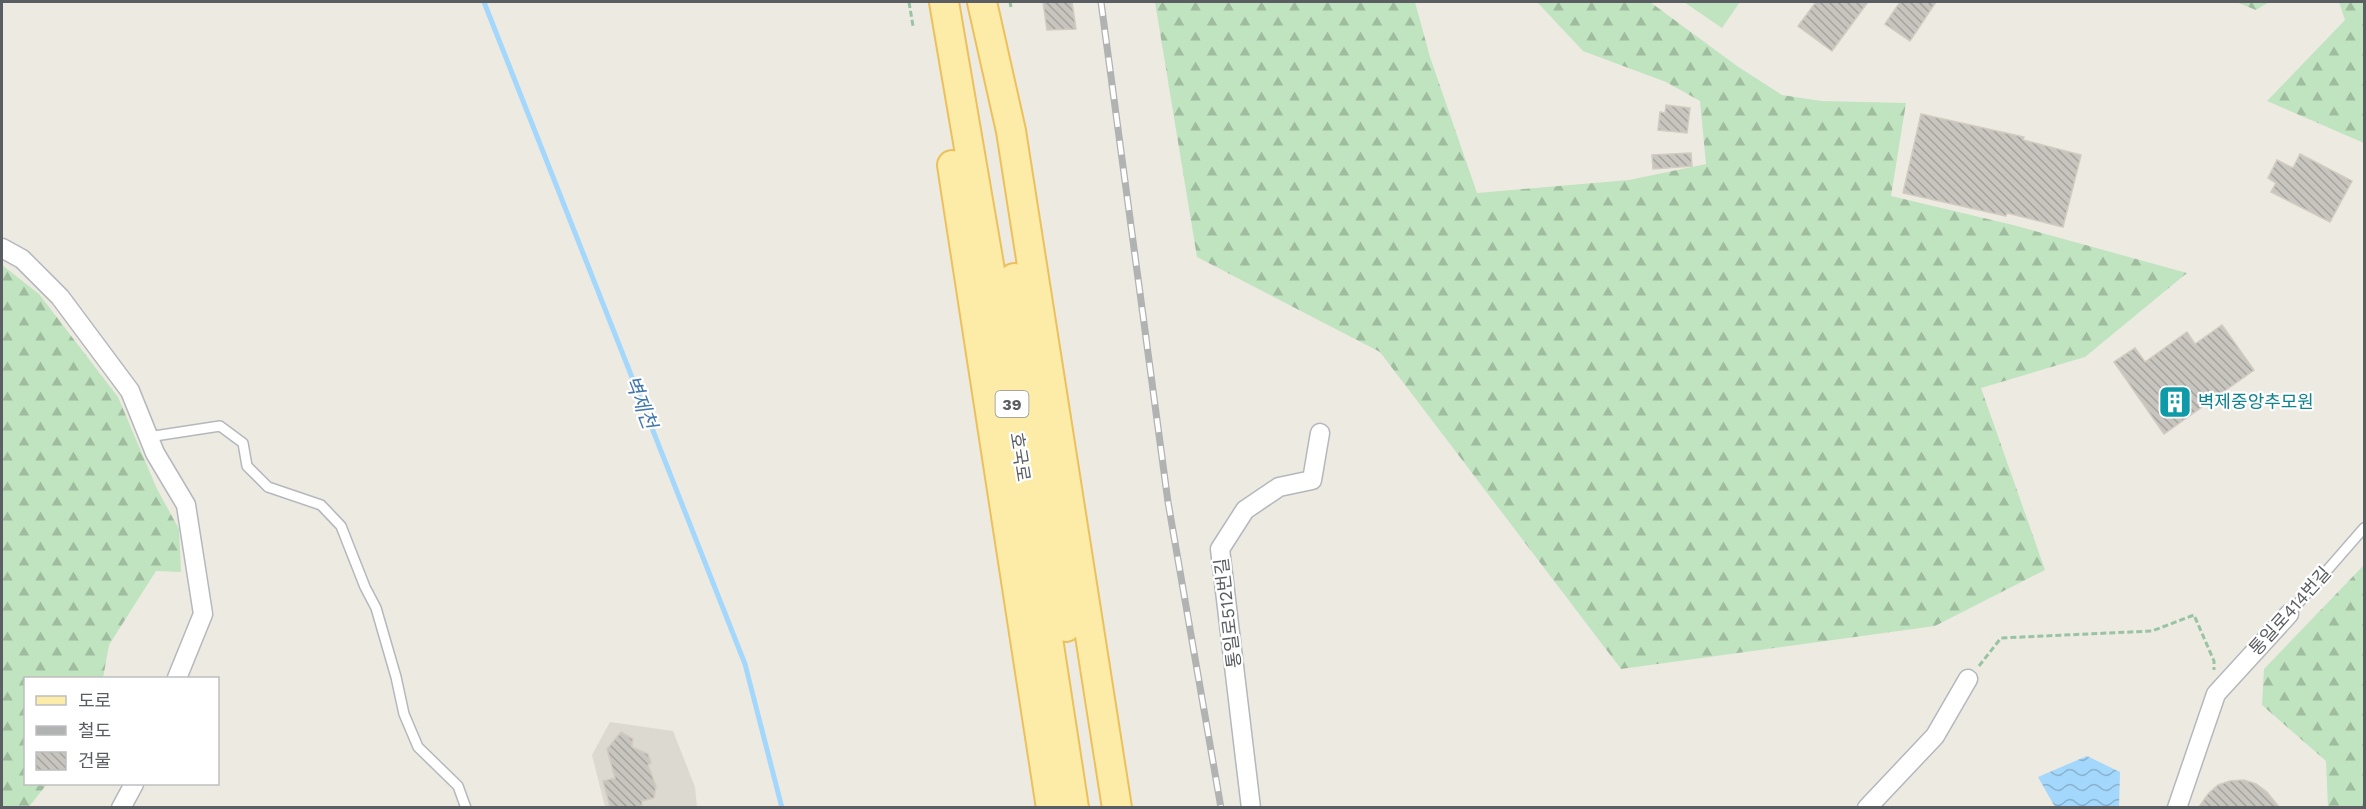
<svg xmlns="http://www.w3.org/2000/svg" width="2366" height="809" font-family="'Work Sans','Noto Sans KR',sans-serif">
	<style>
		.education { fill: #dcd9d0 }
		.forest { fill: url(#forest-firs) }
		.garden { fill: #c0e4bf }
		.water { fill: url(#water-waves) }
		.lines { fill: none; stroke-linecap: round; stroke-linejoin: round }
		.stream { stroke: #a3d7fb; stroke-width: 5 }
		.building { fill: url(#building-back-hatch); stroke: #d1cbc0; stroke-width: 1.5 }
		.lane-casing { stroke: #b4b8bc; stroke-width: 12 }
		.street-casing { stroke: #b4b8bc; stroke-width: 21 }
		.primary-casing { stroke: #ecc05c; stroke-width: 32 }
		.path { stroke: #99c4a4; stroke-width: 3; stroke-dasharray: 6 3; stroke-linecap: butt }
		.lane { stroke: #fff; stroke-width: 9 }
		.street { stroke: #fff; stroke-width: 18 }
		.primary { stroke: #fceca8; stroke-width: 28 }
		.rail-casing { stroke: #b1b2b2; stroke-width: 7 }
		.rail { stroke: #fff; stroke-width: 4.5; stroke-dasharray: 14; stroke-linecap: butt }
		.labels { text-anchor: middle; stroke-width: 4.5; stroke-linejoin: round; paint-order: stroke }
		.shield { fill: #fff; stroke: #8c8e91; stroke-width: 1.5 }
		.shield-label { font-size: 16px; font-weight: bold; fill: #5a5e62 }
		.culture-label { font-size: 18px; fill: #0d838f; stroke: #fff; text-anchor: start }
		.street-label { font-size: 18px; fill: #5a5e62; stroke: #fff }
		.water-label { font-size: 20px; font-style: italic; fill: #4278ad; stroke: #fff }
	</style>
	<defs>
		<pattern id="forest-firs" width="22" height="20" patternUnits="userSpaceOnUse" patternTransform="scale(1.5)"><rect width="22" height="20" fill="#c0e4bf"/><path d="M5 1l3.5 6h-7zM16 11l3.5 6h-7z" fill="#9fbc9f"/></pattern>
		<pattern id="water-waves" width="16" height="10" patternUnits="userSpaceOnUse" patternTransform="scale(1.5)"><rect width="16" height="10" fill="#a3d7fb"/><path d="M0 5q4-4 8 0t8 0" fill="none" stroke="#88b2cf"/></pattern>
		<pattern id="building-back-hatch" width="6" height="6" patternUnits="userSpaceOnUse" patternTransform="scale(1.5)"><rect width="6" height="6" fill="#c8c5bf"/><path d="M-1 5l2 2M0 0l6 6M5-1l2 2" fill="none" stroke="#a5a39f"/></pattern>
	</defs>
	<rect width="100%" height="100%" fill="#edeae2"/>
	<path class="education" d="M610 722 673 731 695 787 697 807H605L592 755Z"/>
	<path class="forest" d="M1155 2H1415L1430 57 1477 193 1629 180 1706 164 1700 101 1666 82 1583 51 1537 2H1650L1737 66 1782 95 1821 101 1906 103 1891 196 2013 225 2187 273 2085 357 1981 388 2045 570 1935 626 1621 669 1380 352 1197 257Z
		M2236 2H2269L2256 10Z
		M2339 2H2364V143L2267 101 2345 20Z
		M2 265 39 294 118 397 157 489 179 529 181 572 156 571 109 645 103 678H26V784H47L28 808 2 807Z
		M2364 565V807H2328L2326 761 2262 705 2264 669Z"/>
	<path class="garden" d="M1684 2H1740L1722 28Z"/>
	<path class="water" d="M2087 756 2120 772 2119 807H2055L2038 777Z"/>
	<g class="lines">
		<path class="stream" d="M484 2 745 664 782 808"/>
	</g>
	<path class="building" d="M1043 2H1072L1076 29 1047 30Z
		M1816 2H1868L1832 51 1798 26Z
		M1900 2H1936L1910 41 1885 24Z
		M1666 105 1690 108 1687 133 1658 130 1660 112 1665 113Z
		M1921 114 2024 137 2023 140 2081 155 2063 227 2007 213 2006 216 1903 193Z
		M1691 153 1692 166 1653 169 1652 155Z
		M2300 154 2352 181 2330 222 2271 192 2276 183 2268 178 2277 160 2293 168Z
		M2222 325 2254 370 2164 434 2114 362 2135 348 2145 362 2187 332 2195 344Z
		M621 732 633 739 632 747 648 754 651 763 648 765 656 786 654 798 642 801V807H610L603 781 615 778 607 749Z
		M2244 780 2256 784 2267 792 2279 807H2199L2208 794 2218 785 2230 781Z"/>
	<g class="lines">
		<defs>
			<path id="lane" d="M148 437 220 426 243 443 247 466 268 487 321 505 341 526 365 587 376 608 396 677 404 714 418 747 458 786 466 808
				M2289 614 2364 528"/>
			<path id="street" d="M2 248 22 259 60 297 130 391 155 453 186 505 203 614 177 678
				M121 808 134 784
				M1251 808 1220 549 1245 510 1279 487 1312 480 1320 433
				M1867 808 1935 736 1968 679
				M2177 808 2216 694 2289 614"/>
			<path id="primary" d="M944 2 1004 352 1074 808
				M982 2 1011 131 1117 808
				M952 165 1051 808
				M1014 278 1066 627"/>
		</defs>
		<use href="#lane" class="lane-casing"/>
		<use href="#street" class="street-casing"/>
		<use href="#primary" class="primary-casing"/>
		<path class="path" d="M909 2 913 26
			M1010 2 1011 7
			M1979 666 2001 638 2152 631 2194 615 2214 661V670"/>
		<use href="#lane" class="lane"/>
		<use href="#street" class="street"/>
		<use href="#primary" class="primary"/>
		<defs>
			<path id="rail" d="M1101 2 1168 502 1221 808"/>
		</defs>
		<use href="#rail" class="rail-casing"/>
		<use href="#rail" class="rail"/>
	</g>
	<defs>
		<symbol id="building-square" viewBox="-11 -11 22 22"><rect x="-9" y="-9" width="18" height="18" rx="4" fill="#0f9aa8" stroke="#fff"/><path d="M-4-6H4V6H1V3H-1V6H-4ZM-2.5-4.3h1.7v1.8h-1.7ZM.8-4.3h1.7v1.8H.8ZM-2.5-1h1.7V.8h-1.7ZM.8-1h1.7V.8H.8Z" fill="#fff"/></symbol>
	</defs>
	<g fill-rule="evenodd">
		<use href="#building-square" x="2156" y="383" width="38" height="38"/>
	</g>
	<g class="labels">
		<rect class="shield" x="995.5" y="391" width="33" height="26" rx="4.5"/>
		<g class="shield-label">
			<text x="1012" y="410">39</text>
		</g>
		<g class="culture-label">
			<text x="2198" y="408">벽제중앙추모원</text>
		</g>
		<g class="street-label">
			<text transform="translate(1020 457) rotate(81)" y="6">호국로</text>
			<text transform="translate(2290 611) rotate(-48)" y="6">통일로414번길</text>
			<text transform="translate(1228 613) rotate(-97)" y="6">통일로512번길</text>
		</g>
		<g class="water-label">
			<text transform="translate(641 402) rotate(69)" y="7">벽제천</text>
		</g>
	</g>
	<rect width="2366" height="809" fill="none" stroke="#5a5e62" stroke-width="6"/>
	<rect x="24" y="677" width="195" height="108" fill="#ffffff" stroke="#bdbfc0" stroke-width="1.5"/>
	<rect x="36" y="696" width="30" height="9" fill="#fceca8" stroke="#bdbfc0" stroke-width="1.5"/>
	<text x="78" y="707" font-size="18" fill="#5a5e62">도로</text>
	<rect x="36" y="726" width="30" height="9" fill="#b1b2b2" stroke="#bdbfc0" stroke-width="1.5"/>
	<text x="78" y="737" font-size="18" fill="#5a5e62">철도</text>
	<rect x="36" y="752" width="30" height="18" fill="url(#building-back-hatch)" stroke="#bdbfc0" stroke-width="1.5"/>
	<text x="78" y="767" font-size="18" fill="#5a5e62">건물</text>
</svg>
